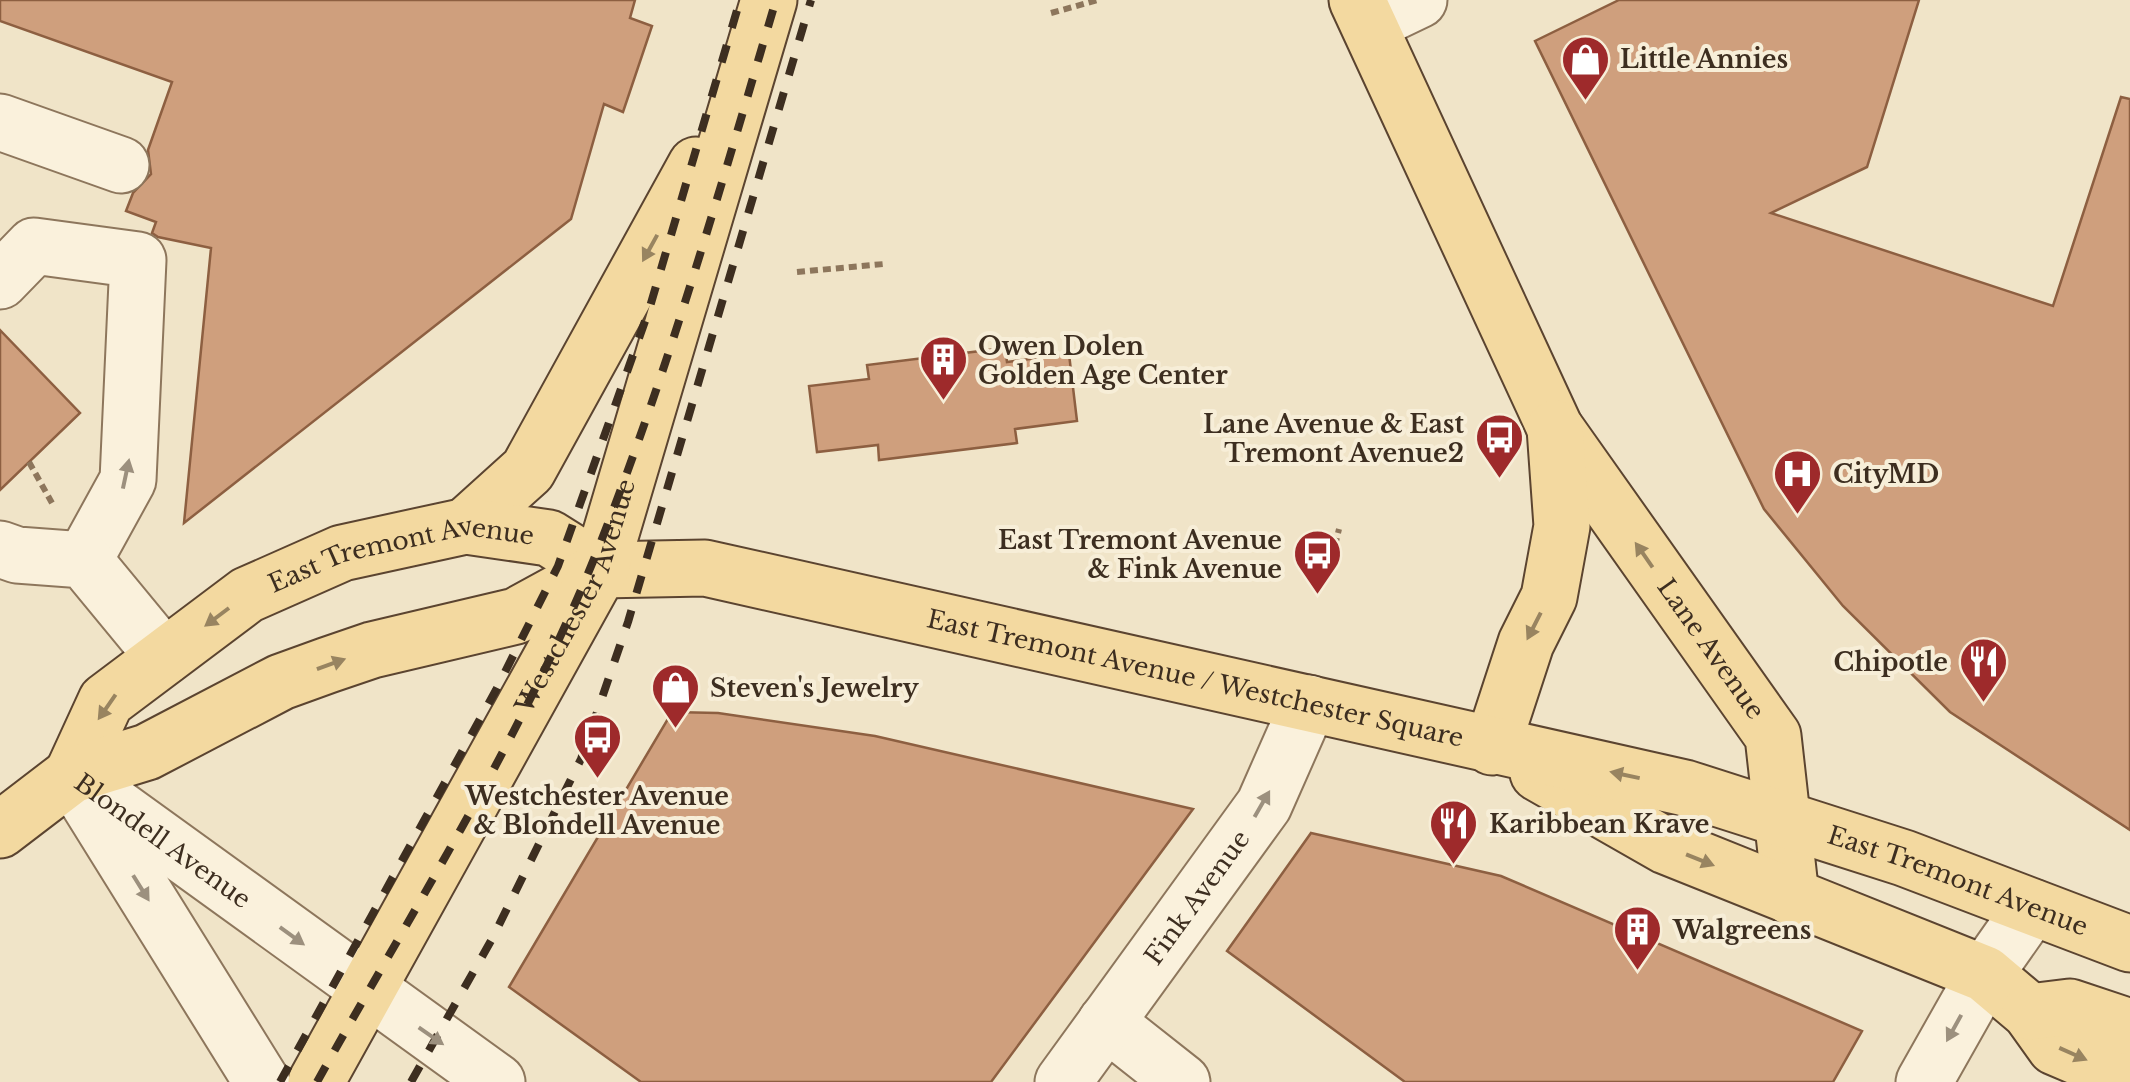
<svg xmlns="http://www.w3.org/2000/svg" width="2130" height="1082" font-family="'Libre Baskerville',serif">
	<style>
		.building { fill: #cf9f7d; stroke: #8d5f41; stroke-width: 2.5 }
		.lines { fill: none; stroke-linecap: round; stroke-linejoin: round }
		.minor-casing { stroke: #8d765c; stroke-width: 59 }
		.major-casing { stroke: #5b4430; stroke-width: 59 }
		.path { stroke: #8d765c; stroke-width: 6; stroke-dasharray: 8 5; stroke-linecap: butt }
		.minor { stroke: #faf1dc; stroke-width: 55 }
		.major { stroke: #f3d9a0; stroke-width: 55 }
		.rail { stroke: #3d2e20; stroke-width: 8; stroke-dasharray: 18 18; stroke-linecap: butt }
		.oneway { fill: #988460 }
		.oneway2 { fill: #9c907e }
		.labels { text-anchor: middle; stroke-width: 8; stroke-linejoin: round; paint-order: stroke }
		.poi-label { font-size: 25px; font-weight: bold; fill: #3d2e20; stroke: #f7eed8; text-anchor: start }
		.street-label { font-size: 25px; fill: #3d2e20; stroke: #f7eed8 }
	</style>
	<rect width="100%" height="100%" fill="#f0e4c8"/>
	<path class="building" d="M0 0H635L630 18 652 26 623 112 604 104 571 219 184 523 211 248 158 237 152 233 156 222 126 211 133 193 151 174 148 150 172 82 0 21Z
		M1619 0H1919L1867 167 1771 213 2053 306 2121 97 2130 99V830L1950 712 1843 606 1764 509 1535 41Z
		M0 330 80 413 0 490Z
		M1005 348 1007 362 1069 354 1077 421 1015 429 1017 443 879 460 878 445 817 452 809 386 869 379 867 365Z
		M672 712 718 713 875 736 1193 809 991 1082H641L509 987Z
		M1311 833 1501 876 1862 1031 1833 1082H1405L1227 951Z"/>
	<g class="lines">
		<defs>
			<g id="minor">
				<path d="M1369 24 1419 0"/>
				<path d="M0 122 121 165"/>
				<path d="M0 281 34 246 138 260 128 480 84 560"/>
				<path d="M0 549 17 555 84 560 164 657"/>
				<path id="s1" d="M72 775 497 1082"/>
				<path d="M86 799 262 1082"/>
				<path d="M1106 1022 1182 1082"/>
				<path id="s2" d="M1063 1082 1264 805 1309 703"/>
				<path d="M1924 1082 1985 974 2032 907"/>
			</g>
			<g id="major">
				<path id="s3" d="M1357 0 1555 428 1773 736 1791 897"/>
				<path d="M466 526 528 470 696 165"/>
				<path d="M1492 747 1526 643 1549 597 1562 526 1555 428"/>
				<path d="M1538 773 1666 846 1985 974 2030 1012 2055 1047 2130 1079"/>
				<path id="s4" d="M72 775 106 701 247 595 342 553 466 526 549 538 600 570"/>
				<path id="s5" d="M0 830 72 775 147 752 281 682 328 665 372 650 516 616 600 570 705 568 1685 788 1904 858 2130 944"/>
				<path d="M2030 1012 2070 1007 2130 1027"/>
				<path id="s6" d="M316 1082 600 570 769 0"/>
			</g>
		</defs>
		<use href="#minor" class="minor-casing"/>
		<use href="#major" class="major-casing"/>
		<path class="path" d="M1051 13 1098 0
			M797 272 884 264
			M29 462 52 503
			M1329 571 1339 529"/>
		<use href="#minor" class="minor"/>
		<use href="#major" class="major"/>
		<path class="rail" d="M280 1082 496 690 558 566 649 310 740 0
			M317 1082C413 909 522 738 596 554 668 373 721 186 776 0
			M411 1082 492 939 581 759 628 622 811 0"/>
	</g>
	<defs><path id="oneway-solid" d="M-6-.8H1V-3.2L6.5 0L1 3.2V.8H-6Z" transform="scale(2.5)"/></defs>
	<g class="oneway">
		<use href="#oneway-solid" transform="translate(650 248) rotate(119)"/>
		<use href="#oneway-solid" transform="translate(1644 555) rotate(-125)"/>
		<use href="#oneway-solid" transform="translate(217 617) rotate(143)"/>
		<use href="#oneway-solid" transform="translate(1534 626) rotate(117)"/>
		<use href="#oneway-solid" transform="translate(331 664) rotate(-20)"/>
		<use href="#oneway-solid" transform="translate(107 707) rotate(125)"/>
		<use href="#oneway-solid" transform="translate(1625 775) rotate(-168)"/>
		<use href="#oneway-solid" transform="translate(1700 860) rotate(22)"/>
		<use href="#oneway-solid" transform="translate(2073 1054) rotate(24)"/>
	</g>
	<g class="oneway2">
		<use href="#oneway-solid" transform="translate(126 474) rotate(-78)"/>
		<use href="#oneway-solid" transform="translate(1262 804) rotate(-60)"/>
		<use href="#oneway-solid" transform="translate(141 888) rotate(58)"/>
		<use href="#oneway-solid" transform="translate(292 936) rotate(36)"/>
		<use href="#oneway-solid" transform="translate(1954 1028) rotate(119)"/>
		<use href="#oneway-solid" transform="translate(431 1036) rotate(35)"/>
	</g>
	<defs>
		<symbol id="shop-pin" viewBox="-11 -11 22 30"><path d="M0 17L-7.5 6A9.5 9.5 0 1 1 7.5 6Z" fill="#9e2a2b" stroke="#f7eed8"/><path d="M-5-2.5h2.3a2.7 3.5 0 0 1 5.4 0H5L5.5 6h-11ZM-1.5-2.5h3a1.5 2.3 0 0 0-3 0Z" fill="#fff"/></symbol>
		<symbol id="building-pin" viewBox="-11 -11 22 30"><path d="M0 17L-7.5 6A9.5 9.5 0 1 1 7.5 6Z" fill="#9e2a2b" stroke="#f7eed8"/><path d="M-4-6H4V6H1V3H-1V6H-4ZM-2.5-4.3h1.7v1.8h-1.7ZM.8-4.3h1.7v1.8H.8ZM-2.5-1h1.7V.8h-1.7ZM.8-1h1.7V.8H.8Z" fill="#fff"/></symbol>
		<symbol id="bus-pin" viewBox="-11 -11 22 30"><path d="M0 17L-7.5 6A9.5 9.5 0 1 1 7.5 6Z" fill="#9e2a2b" stroke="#f7eed8"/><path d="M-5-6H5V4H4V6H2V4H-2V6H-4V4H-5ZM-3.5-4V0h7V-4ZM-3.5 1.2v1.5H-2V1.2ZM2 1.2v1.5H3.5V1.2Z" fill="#fff"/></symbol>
		<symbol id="hospital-pin" viewBox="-11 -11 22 30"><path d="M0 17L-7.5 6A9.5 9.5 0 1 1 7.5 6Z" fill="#9e2a2b" stroke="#f7eed8"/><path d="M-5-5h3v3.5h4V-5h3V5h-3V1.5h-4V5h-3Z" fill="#fff"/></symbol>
		<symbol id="restaurant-pin" viewBox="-11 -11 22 30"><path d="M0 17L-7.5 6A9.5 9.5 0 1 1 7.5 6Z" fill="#9e2a2b" stroke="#f7eed8"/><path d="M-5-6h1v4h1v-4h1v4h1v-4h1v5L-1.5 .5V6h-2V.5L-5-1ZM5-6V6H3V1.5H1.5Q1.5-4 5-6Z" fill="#fff"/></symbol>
	</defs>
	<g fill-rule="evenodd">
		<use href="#shop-pin" x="1558" y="32" width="55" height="75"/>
		<use href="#building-pin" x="916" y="332" width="55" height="75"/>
		<use href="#bus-pin" x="1472" y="410" width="55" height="75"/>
		<use href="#hospital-pin" x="1770" y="446" width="55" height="75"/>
		<use href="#bus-pin" x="1290" y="526" width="55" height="75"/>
		<use href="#restaurant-pin" x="1956" y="634" width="55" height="75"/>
		<use href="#shop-pin" x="648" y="660" width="55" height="75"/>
		<use href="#bus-pin" x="570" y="710" width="55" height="75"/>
		<use href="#restaurant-pin" x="1426" y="796" width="55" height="75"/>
		<use href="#building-pin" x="1610" y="902" width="55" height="75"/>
	</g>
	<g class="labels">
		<g class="poi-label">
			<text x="1620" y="68">Little Annies</text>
			<text x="978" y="355">Owen Dolen<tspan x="978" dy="29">Golden Age Center</tspan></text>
			<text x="1464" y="433" text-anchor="end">Lane Avenue &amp; East<tspan x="1464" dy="29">Tremont Avenue2</tspan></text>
			<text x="1833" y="483">CityMD</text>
			<text x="1282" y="549" text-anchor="end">East Tremont Avenue<tspan x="1282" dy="29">&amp; Fink Avenue</tspan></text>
			<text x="1948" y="671" text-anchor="end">Chipotle</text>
			<text x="710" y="697">Steven's Jewelry</text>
			<text x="597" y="805" text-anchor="middle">Westchester Avenue<tspan x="597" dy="29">&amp; Blondell Avenue</tspan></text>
			<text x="1489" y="833">Karibbean Krave</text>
			<text x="1673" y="939">Walgreens</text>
		</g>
		<g class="street-label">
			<text dy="9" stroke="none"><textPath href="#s4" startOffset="420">East Tremont Avenue</textPath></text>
			<text dy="9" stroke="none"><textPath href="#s6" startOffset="552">Westchester Avenue</textPath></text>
			<text dy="9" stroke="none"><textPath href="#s3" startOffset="742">Lane Avenue</textPath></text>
			<text dy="9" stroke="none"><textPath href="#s5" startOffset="1268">East Tremont Avenue / Westchester Square</textPath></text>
			<text dy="9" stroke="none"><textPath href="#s1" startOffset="112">Blondell Avenue</textPath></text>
			<text dy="9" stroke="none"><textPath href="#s5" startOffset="2058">East Tremont Avenue</textPath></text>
			<text dy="9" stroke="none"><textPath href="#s2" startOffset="228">Fink Avenue</textPath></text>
		</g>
	</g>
</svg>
